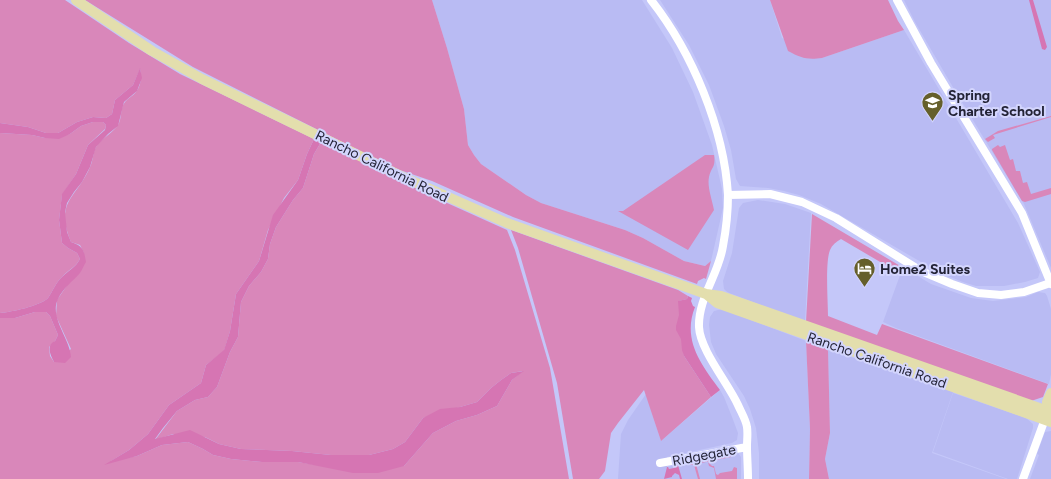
<svg xmlns="http://www.w3.org/2000/svg" width="1051" height="479" font-family="Figtree,sans-serif">
	<style>
		.built { fill: #b9bbf3 }
		.green { fill: #d987ba }
		.forest { fill: #d675b3 }
		.lines { fill: none; stroke-linecap: round; stroke-linejoin: round }
		.minor { stroke: #fff; stroke-width: 8 }
		.major { stroke: #e3dead; stroke-width: 10 }
		.labels { text-anchor: middle; stroke-width: 4; stroke-linejoin: round; paint-order: stroke }
		.poi-label { font-size: 14px; font-weight: bold; fill: #232336; stroke: #d3d5fd; text-anchor: start }
		.street-label { font-size: 14px; fill: #232336; stroke: #d3d5fd }
	</style>
	<rect width="100%" height="100%" fill="#c4c7f9"/>
	<path class="built" d="M432 0H642L672 48 693 92 712 145 722 189 723 208 711 261 705 266 684 261 643 238 625 230 541 203 526 195 481 164 474 155 468 145 464 109 447 48Z
		M660 0H770L782 38 822 58 904 30 1018 223 1040 272 1038 278 1025 282 1004 286H976L963 282 940 273 821 204 799 195 784 191 768 188 740 186 736 179 731 150 724 126 709 85 689 45Z
		M904 0H1051V268L1024 204 954 89 915 22Z
		M758 200 785 204 811 213 805 322 729 293 726 291 724 289 723 281 732 253 739 208 743 203Z
		M903 267 931 284 971 298 993 301 1026 297 1038 292 1045 293 1047 296 1051 309V374L1049 384 896 328 883 322Z
		M722 309 806 341 810 429 809 479H759V453L756 428 750 409 744 396 716 354 711 342 709 325 710 317 714 311Z
		M828 349 953 392 932 453 1006 479H829L825 459 830 433Z
		M720 390 724 397 732 417 738 433 737 440 732 443 667 457V467L736 452 738 453 741 457V479H618L621 434 628 420 646 394 661 441Z
		M953 393 1026 418 1033 424V428L1017 479H1008L933 452Z
		M1051 431V479H1030L1039 455 1037 454 1045 432Z"/>
	<path class="green" d="M0 0H65L129 43 180 74 314 139 307 154 298 180 284 198 268 230 259 261 236 294 230 331 224 351 206 365 201 383 169 405 148 434 129 450 111 461 137 456 162 445 188 442 203 449 213 455 231 459 262 462H298L323 466H404L433 433 456 421 477 415 497 406 512 380 523 371 511 373 501 380 491 388 477 402 423 418 405 442 393 449 369 455H331L292 451 241 449 219 444 205 437 173 434 155 440 177 411 195 400 208 397 217 387 230 352 238 337 241 302 249 286 261 272 268 259 270 244 276 227 293 200 303 188 314 154 321 142 436 198 507 230 515 250 550 368 569 479H0V318H15L35 312H46L50 316 58 335 55 341 49 347 50 356 54 362 71 349 56 316 57 300 68 284 80 272 84 253 80 245 71 242C54 201 77 198 90 167 93 161 93 153 96 147 101 139 115 131 118 125 122 119 120 108 125 102 128 98 133 96 136 92 141 86 142 76 140 69L133 85 115 100 112 114 106 118 93 117 77 122 58 133H46L28 127 0 123Z
		M85 0H432L447 48 464 109 468 145 474 155 481 164 526 195 541 203 625 230 643 238 684 261 705 266 711 261 706 279 704 278 698 281 697 284 513 217 432 181 394 168 193 67Z
		M770 0H888L898 21 904 30 822 58C807 60 801 58 788 51Z
		M1051 116V117L993 135 995 138 988 142 985 139 998 131Z
		M93 122H103L106 125 105 129 88 145 76 174 62 195 59 220 62 243 68 248 77 253 80 259C75 268 68 270 62 277 56 282 53 291 48 298 40 306 11 312 0 313V133L32 135 45 138 70 134 81 126Z
		M998 145 1000 147 1005 145 1010 160 1013 159 1016 171H1020L1023 183 1027 182 1031 194 1051 188V194L1025 202 1022 201 992 150V149Z
		M705 155H714C716 168 711 167 709 177 707 187 712 199 714 210L688 250 618 211H623Z
		M812 214 902 267 899 273 841 239C836 242 832 245 830 250 825 262 828 302 828 316L877 335 882 324 1048 384 1043 397 1031 401 806 322Z
		M511 230 678 290 688 296 687 299 679 301 684 356 711 397 661 441 644 390 618 423 611 433 605 471 599 479H573L557 383 518 248Z
		M806 341 828 349 830 433 825 459 829 479H809L810 429Z
		M730 454 731 457 696 464 700 479H698L694 465H690V462Z
		M708 462 712 466H714L716 474 718 475 720 473 732 471 734 467 737 468V479H716L714 468 709 466Z"/>
	<path class="forest" d="M1029 0H1033L1047 47 1045 50 1042 49Z
		M140 68 142 78 137 91 124 102 118 126 108 134 96 147 90 167 82 182 74 192 67 203 65 212 67 232 71 242C83 246 84 250 86 262 84 265 82 270 80 273 73 281 63 288 58 299 49 317 70 339 71 357L65 363 54 362C50 355 46 345 55 341L58 335 50 316 46 312H35L15 318H0V313C11 312 40 306 48 298 53 291 56 282 62 277 69 270 75 268 80 259L77 253 68 248 62 243 59 220 62 194 76 174 88 145 105 130 106 125 103 122H93L81 126 70 134 59 139 45 138 32 135 0 133V123L28 127 46 133H58L77 122 93 117 106 118 112 114 115 100 133 85Z
		M314 139 321 142 314 154 303 188 293 200 276 227 270 244 268 259 261 272 249 286 241 302 238 337 230 352 217 387 208 397 195 400 177 411 163 428 155 439 190 430 219 444 241 449 292 451 331 455H369L393 449 405 442 423 418 440 409 460 407 477 402 491 388 501 380 511 373 524 371 512 380 497 406 477 415 456 421 433 433 404 466 378 473H353L298 462H262L231 459 213 455 203 449 188 442 162 445 137 456 104 465 129 450 148 434 169 405 201 383 206 365 224 350 230 331 236 294 259 261 273 215 298 180 307 154Z
		M688 296 692 298 691 301 693 306 695 307C682 340 701 364 720 390L711 397 684 356 682 350 681 339 676 330V326L679 315 678 301 687 299Z
		M678 465 682 479H680L679 475 675 473 672 476V477L664 479 667 467H668L669 469 674 468V466Z"/>
	<g class="lines">
		<path class="minor" d="M651 0C692 52 724 128 728 195 728 212 726 230 723 246 719 274 698 298 699 327 700 350 728 383 738 405 741 412 746 420 747 427 748 433 747 440 747 446 747 457 748 468 748 479
			M897 0 931 63 1022 213 1051 284
			M728 195 770 194 802 202 836 218 921 271 952 284 978 293 1001 295 1024 292 1050 283
			M660 463 747 447
			M1023 479 1045 419"/>
		<path class="major" d="M76 0 152 51 202 79 403 177 507 223 706 294 721 296 1051 412
			M706 294 717 303 1051 422
			M1048 411 1047 402 1051 393"/>
	</g>
	<defs>
		<symbol id="school-pin" viewBox="-11 -11 22 30"><path d="M0 17L-7.5 6A9.5 9.5 0 1 1 7.5 6Z" fill="#655f2b" stroke="#d3d5fd"/><path d="M0-5L7-2L0 1L-7-2ZM-4 1L0 2.5L4 1V4Q0 6-4 4Z" fill="#fff"/></symbol>
		<symbol id="hotel-pin" viewBox="-11 -11 22 30"><path d="M0 17L-7.5 6A9.5 9.5 0 1 1 7.5 6Z" fill="#655f2b" stroke="#d3d5fd"/><path d="M-6-4.5h1.5V1H6V5H4.5V3h-9V5H-6ZM-4 0a1.8 1.8 0 1 1 3.6 0ZM.5 0V-2.5h3Q6-2.5 6 0Z" fill="#fff"/></symbol>
	</defs>
	<g fill-rule="evenodd">
		<use href="#school-pin" x="920" y="90" width="25" height="34"/>
		<use href="#hotel-pin" x="852" y="256" width="25" height="34"/>
	</g>
	<g class="labels">
		<g class="poi-label">
			<text x="948" y="100">Spring<tspan x="948" dy="16">Charter School</tspan></text>
			<text x="880" y="274">Home2 Suites</text>
		</g>
		<g class="street-label">
			<text transform="translate(382 166) rotate(26)" y="5">Rancho California Road</text>
			<text transform="translate(877 360) rotate(19)" y="5">Rancho California Road</text>
			<text transform="translate(704 455) rotate(-11)" y="5">Ridgegate</text>
		</g>
	</g>
</svg>
